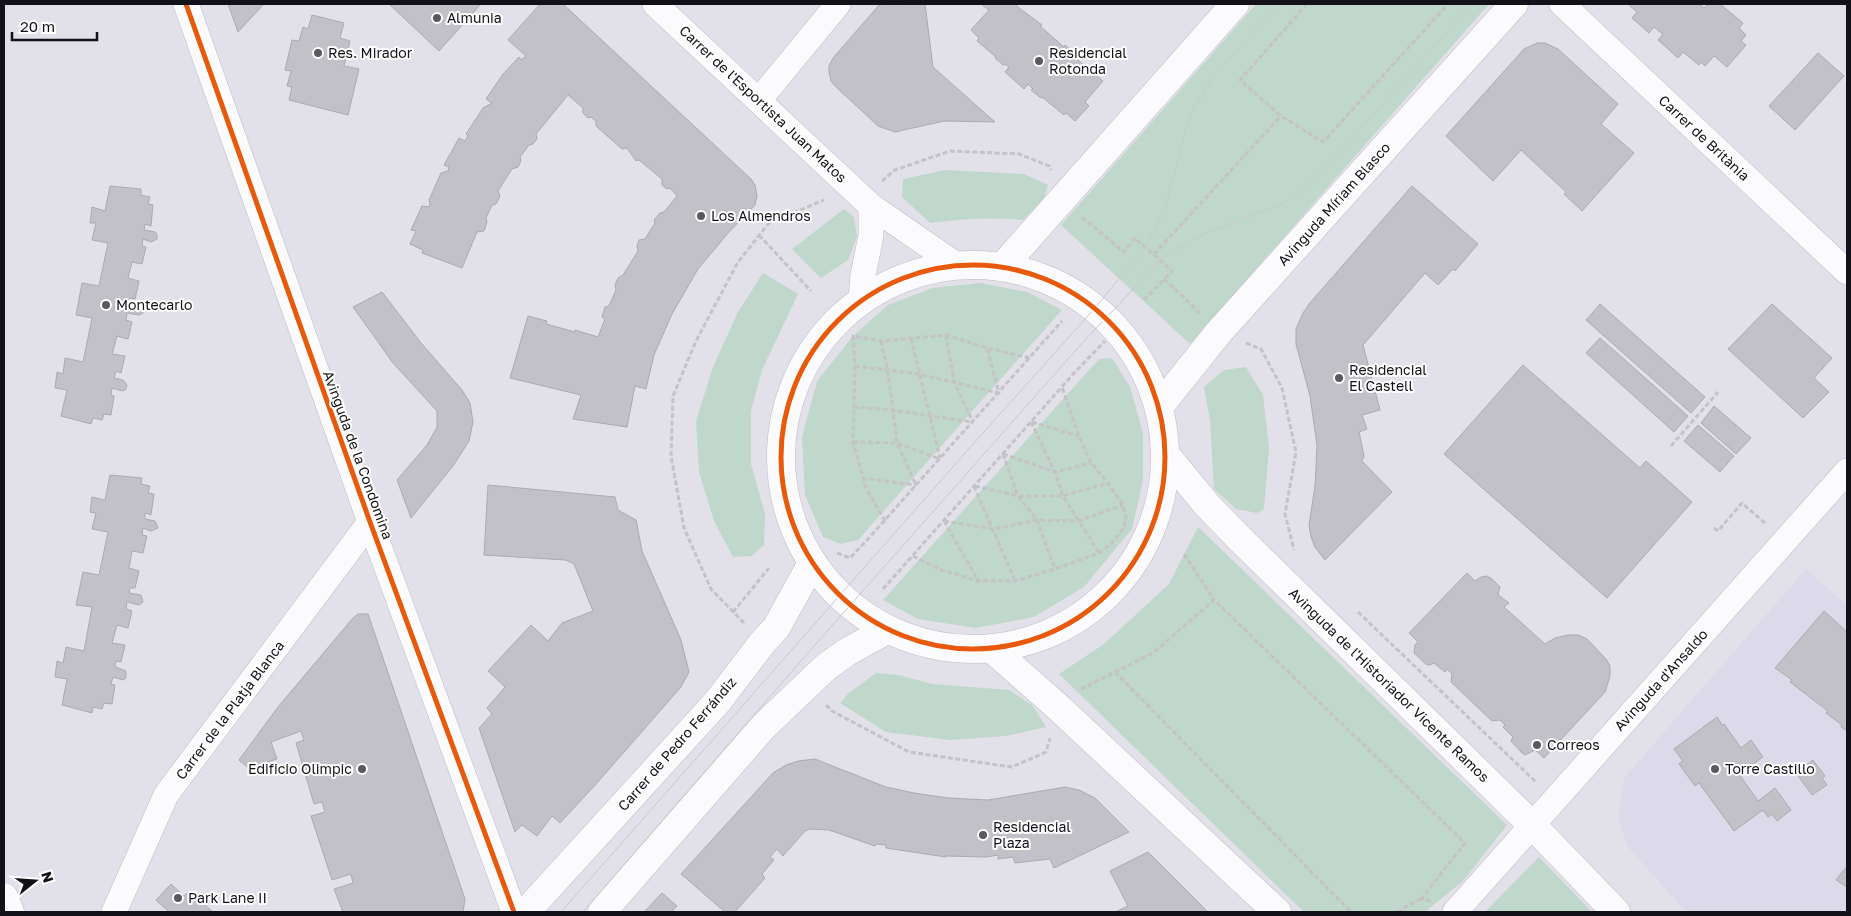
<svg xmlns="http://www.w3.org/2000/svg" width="1851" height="916" font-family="'Golos Text',sans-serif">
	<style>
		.built { fill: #dcd9eb }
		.green { fill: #c0d7cc }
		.building { fill: #c2c1c7; stroke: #abaab1 }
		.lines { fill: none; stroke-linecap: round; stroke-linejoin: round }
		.street-casing { stroke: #bdbcc2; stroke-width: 26 }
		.secondary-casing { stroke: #bdbcc2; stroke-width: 29 }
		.path { stroke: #c4c3c6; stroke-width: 3; stroke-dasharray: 5 2.5; stroke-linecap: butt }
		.street { stroke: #fbfafc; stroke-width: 25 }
		.secondary { stroke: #fbfafc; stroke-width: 28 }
		.tram { stroke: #c9c9cb; stroke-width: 1 }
		.cycleway-casing { stroke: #fff; stroke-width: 8 }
		.cycleway { stroke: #e8590c; stroke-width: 5 }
		.poi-dot { fill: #5b5960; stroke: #fff; stroke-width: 2 }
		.labels { text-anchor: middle; stroke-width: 4; stroke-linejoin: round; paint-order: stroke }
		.poi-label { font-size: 14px; fill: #121117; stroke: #fff; text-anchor: start }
		.street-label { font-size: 14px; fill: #121117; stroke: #fff }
	</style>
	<rect width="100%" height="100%" fill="#e2e0e9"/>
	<path class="built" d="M1806 569 1847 605V912H1686L1628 847 1618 819 1624 778Z"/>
	<path class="green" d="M1256 4H1489L1190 344 1061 225Z
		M945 170 1024 174 1048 185 1044 198 1023 220C991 217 962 219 930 223L902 197 903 179Z
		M844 209 854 217 857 237 848 260 821 278 792 249Z
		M763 273 798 294 762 370 751 411V464L765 514 764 545 752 556 733 557 714 521 699 472 696 421 713 367 738 312Z
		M980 283 1027 292 1062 310 858 540 841 544 823 537 805 495 802 437 817 381 853 336 888 305 933 288Z
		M1112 358 1130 387 1143 433V481L1132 529 1084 587 1034 617 976 628 918 619 883 600 1099 359Z
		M1246 367 1263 395 1269 448 1264 509 1257 513 1236 509 1214 489 1210 420 1204 387 1224 370Z
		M1198 527 1507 825 1463 881 1425 912H1304L1059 674 1104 644 1169 584Z
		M876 673 898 675 933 684 1009 690 1032 705 1046 727 1006 736 950 740 886 732 840 703 849 693Z
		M1539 857 1592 912H1485Z"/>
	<path class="building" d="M228 4H264L238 32Z
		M389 4H481L439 51Z
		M540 4H563L751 179 755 185 757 196 755 205 729 232 698 269 672 314 654 355 646 389 635 386 627 427 573 419 581 395 510 378 528 316 547 321 546 324 575 332V330L598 337 605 319 602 317 605 307 609 306 616 290 615 285 618 278 623 275 638 251 637 246 639 240 645 239 655 223 654 220 660 213 664 212 677 196 670 188 667 189 662 185V179L639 160 636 161 627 148 622 149 596 126V121L591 117 588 118 583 113V108L568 95 536 134 537 139 533 144 529 145 520 157 521 161 518 167 512 169 498 191 500 196 496 204 492 205 486 218 487 222 484 231 477 232 462 268 422 253 423 250 410 244 416 231 411 230 422 206 429 207 430 204 429 200 441 173 448 171 449 167 444 165 459 138 465 141 468 136 466 134 483 108 492 103 486 99 503 74 519 57 521 60 526 56 508 40Z
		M880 4H892L896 7 899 4H925L933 67 995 122 944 121 895 132 878 126 836 87 831 81 829 72V66L833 58Z
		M981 4H1014L1042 25 1040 26 1064 47 1065 45 1074 53 1072 55 1103 81 1085 102 1089 106 1075 121 1066 113 1064 115 1042 97 1041 98 1031 90 1033 89 1028 84 1024 89 1005 72 1009 67 1005 64 1003 65 995 58 996 57 977 41 979 38 971 30 989 10Z
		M1628 4H1699L1704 8 1708 4H1720L1743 23 1739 28 1746 35 1741 41 1746 45 1727 67 1714 56 1705 66 1701 62 1699 65 1683 52 1678 58 1658 40 1663 34 1654 27 1649 33 1632 18 1637 12Z
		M312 15 344 23 340 38 350 41 344 66 359 69 348 115 289 100 292 87 287 86 291 71 285 70 292 40 299 41 303 27 308 29Z
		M1537 43H1545L1558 49 1618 104 1601 124 1634 153 1582 211 1564 194 1566 192 1521 150 1493 181 1446 136 1524 49Z
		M1818 53 1844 76 1795 130 1769 106Z
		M110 186 141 189V195L150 197 148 204 153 205 151 226 145 224 144 230 155 232 157 234V239L151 242 143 239 142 246 146 247 142 264 132 262 128 278 139 281 135 299 129 298 128 304 141 306 143 313 139 315 127 313 126 320 132 322 128 339 117 336 112 354 125 356 121 373 116 371 114 378 123 380 127 385 126 389 123 391 112 388 111 395 114 396 111 415 104 414 102 420 93 418 91 424 61 416 67 390 55 388 57 372 63 374 65 358 83 362 92 318 76 315 82 283 99 286 108 243 92 240 96 223H90L92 207 105 211Z
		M1412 186 1478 244 1455 271 1453 269 1438 285 1425 273 1363 345 1380 410 1362 415 1367 429 1359 432 1364 456 1362 461 1392 492 1325 560 1315 547 1311 537 1309 525 1315 486 1317 445 1310 396 1296 344V329L1303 313 1309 304Z
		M382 292 421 343 462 390 470 403 473 422 469 441 453 466 411 518 397 480 427 445 437 427V411L393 363 353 307Z
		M1600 304 1705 397 1691 413 1586 320Z
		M1772 304 1832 358 1814 378 1829 392 1803 418 1728 349Z
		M1600 338 1688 416 1674 432 1586 353Z
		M1523 365 1640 468 1646 461 1692 502 1607 598 1444 454Z
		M1714 406 1751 438 1736 454 1701 423Z
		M1698 425 1734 456 1720 472 1684 441Z
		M110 475 142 478 141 484 150 486 148 493 154 494 151 515 145 513V519L155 521 158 528 151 531 143 528 142 535 147 536 143 553 132 551 129 568 139 571 135 588H130L129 593 141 595 143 602 139 605 127 602 126 609 132 611 128 628 117 625 112 643 125 645 121 662 116 661 115 667 126 671V678L123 680 113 677 111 684 115 685 112 704 104 703 102 709 93 707 92 713 62 705 67 679 55 677 57 661 63 663 66 647 84 651 92 607 76 605 83 572 99 575 108 532 92 529 96 513 90 512 92 497 105 500Z
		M488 485 615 497 618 510 636 520 642 551 681 640 689 672 681 687 597 783 560 823 552 816 537 836 522 825 515 832 479 728 492 714 487 708 505 687 488 671 531 625 548 641 562 623 593 611 574 564 566 560 484 555Z
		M1467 573 1475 581 1481 577 1487 576 1492 579 1500 587 1498 595 1509 603 1504 607 1545 644 1555 638 1568 635H1578L1587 639 1606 659 1610 666V676L1605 692 1544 758 1535 750 1525 755 1521 752 1511 741 1513 737 1503 727 1505 725 1500 720 1492 721 1451 682 1452 674 1447 669 1445 672 1434 663 1430 665H1427L1414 653 1415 645 1418 642 1409 633Z
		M1824 611 1847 632V731L1841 727 1842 725 1826 713 1828 711 1790 682 1792 680 1775 668Z
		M358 614H368L465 899 463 912H343L334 889 353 883 351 874 332 880 311 816 325 812 322 802 314 804 296 743 304 740 301 731 271 742 277 759 267 762 258 776 239 760 278 707 353 618Z
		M1717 717 1722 725 1724 724 1741 748 1751 740 1763 757 1739 774 1758 801 1775 788 1791 810 1777 821 1772 814 1768 817 1763 810 1734 831 1699 783 1695 786 1679 764 1683 761 1674 749Z
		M815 759 886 787 914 793 948 798 988 800 1065 787 1079 790 1095 798 1129 832 1054 868 1050 859 1015 863 1013 857 998 859V855L986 857 946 856V857L886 848V845L876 844 875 846 829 830 810 829 805 831 783 856 777 849 770 857 774 860 762 874 765 878 735 912H725L681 874 773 773 786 765 798 761Z
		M1813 760 1825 776 1822 778 1827 785 1812 795 1796 773Z
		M1148 852 1208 912H1115L1128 906 1110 871Z
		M1847 866V887L1836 880Z
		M171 884 184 896 189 891 213 912H169L156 900Z
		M662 893 677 906 671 912H644Z"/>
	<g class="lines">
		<defs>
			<path id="street" d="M186 4 370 522 514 912
				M655 4 871 206 955 264
				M1562 4 1847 272
				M759 100 838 4
				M861 299 863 275 871 236V206
				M114 912 166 795 370 522
				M1455 912 1847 471"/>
			<path id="secondary" d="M781 457a192 192 0 1 1 384 0a192 192 0 1 1-384 0Z
				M1003 266 1235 4
				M1159 407 1219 332 1514 4
				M1165 454 1207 505 1240 539 1532 825 1616 912
				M993 650 1059 708 1277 912
				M4 897 10 912
				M526 912 718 701 763 642 776 628 812 563
				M602 912 764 726 826 667 847 652 887 630"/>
		</defs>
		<use href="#street" class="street-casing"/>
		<use href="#secondary" class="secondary-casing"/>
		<path class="path" d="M1307 4 1240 80 1281 116 1323 142 1448 4
			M882 181 895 170 950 151 1019 154 1049 166 1051 170
			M1082 217 1124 252 1135 238 1172 271 1143 301
			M759 235 811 291
			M1154 254 1281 116
			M1164 279 1200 313
			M946 335 954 382 973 422
			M911 338 940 458
			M881 341 888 372 897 443 916 485
			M1246 343 1261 349 1282 388 1296 452 1285 514 1294 550
			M855 366 918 374 999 393 987 348
			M853 407 892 410 972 422
			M1031 422 1055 472 1063 496 1099 553
			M1032 422 1078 436
			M853 442 897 443 940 459
			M1671 446 1718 392
			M1003 454 1018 496 1037 520 1055 569
			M1003 454 1055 472 1091 463
			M862 478 916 485
			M974 486 1015 581
			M975 486 1018 496H1063L1108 483
			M885 521 866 488 853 442 855 366 853 336 881 341 946 335 987 348 1030 358
			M944 521 993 529 1037 520 1078 521 1123 505
			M944 521 978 580
			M1714 528 1718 531 1742 503 1766 524
			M837 553 850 558 868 539 1062 321
			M1184 554 1214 600
			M913 556 939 569 978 581H1015L1055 569 1099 553 1111 544 1123 529 1126 518 1123 505 1108 483 1091 463 1079 436 1062 387
			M883 589 1075 372 1105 341
			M733 612 769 568
			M1358 612 1536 782
			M744 623 711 589 684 528 671 456 673 396 696 341 738 262 769 223 824 200
			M1115 672 1351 912
			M1081 689 1153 653 1214 600 1465 843 1422 898 1432 902
			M826 705 832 711 909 752 1012 767 1046 752 1050 738
			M1397 912 1422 898"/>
		<use href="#street" class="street"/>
		<use href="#secondary" class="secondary"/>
		<path class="tram" d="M561 912 966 452 1095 308 1145 247 1150 240 1166 205 1190 114 1214 76 1279 4
			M583 912 807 654 1084 341 1166 255 1206 233 1282 204 1313 182 1472 4"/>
		<defs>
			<path id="cycleway" d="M186 4 370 522 514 912
				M781 457a192 192 0 1 1 384 0a192 192 0 1 1-384 0Z"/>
		</defs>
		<use href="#cycleway" class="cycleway-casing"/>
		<use href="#cycleway" class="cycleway"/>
	</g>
	<g class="poi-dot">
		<circle cx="437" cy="18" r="5"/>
		<circle cx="318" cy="53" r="5"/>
		<circle cx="1039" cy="61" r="5"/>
		<circle cx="701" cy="216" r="5"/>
		<circle cx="106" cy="305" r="5"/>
		<circle cx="1339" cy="378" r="5"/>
		<circle cx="1537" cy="745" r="5"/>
		<circle cx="362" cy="769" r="5"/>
		<circle cx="1715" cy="769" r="5"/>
		<circle cx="983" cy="835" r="5"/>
		<circle cx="178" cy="898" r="5"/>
	</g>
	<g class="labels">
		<g class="poi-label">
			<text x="447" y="23">Almunia</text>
			<text x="328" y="58">Res. Mirador</text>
			<text x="1049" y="58">Residencial<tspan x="1049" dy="16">Rotonda</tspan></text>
			<text x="711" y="221">Los Almendros</text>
			<text x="116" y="310">Montecarlo</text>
			<text x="1349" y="375">Residencial<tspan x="1349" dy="16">El Castell</tspan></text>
			<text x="1547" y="750">Correos</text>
			<text x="352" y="774" text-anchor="end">Edificio Olimpic</text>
			<text x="1725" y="774">Torre Castillo</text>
			<text x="993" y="832">Residencial<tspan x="993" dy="16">Plaza</tspan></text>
			<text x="188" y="903">Park Lane II</text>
		</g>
		<g class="street-label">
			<text transform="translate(763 104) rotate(43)" y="5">Carrer de l'Esportista Juan Matos</text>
			<text transform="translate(1704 138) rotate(43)" y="5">Carrer de Britània</text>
			<text transform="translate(1334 204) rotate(-48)" y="5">Avinguda Míriam Blasco</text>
			<text transform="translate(358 455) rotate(70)" y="5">Avinguda de la Condomina</text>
			<text transform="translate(1661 680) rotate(-48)" y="5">Avinguda d'Ansaldo</text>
			<text transform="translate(1389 685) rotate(44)" y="5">Avinguda de l'Historiador Vicente Ramos</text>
			<text transform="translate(230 710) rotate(-53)" y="5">Carrer de la Platja Blanca</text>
			<text transform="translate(677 744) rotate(-49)" y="5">Carrer de Pedro Ferrándiz</text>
		</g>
	</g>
	<rect width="1851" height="916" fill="none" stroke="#121117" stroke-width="10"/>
	<g transform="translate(35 881) rotate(73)" stroke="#ffffff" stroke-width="4" paint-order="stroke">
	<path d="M0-4L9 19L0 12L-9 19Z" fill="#121117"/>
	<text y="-8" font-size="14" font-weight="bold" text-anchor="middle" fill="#121117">N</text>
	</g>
	<path d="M12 32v8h85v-8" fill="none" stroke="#121117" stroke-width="2.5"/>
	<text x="20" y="32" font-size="15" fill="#121117" stroke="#ffffff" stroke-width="4" paint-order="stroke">20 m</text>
</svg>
